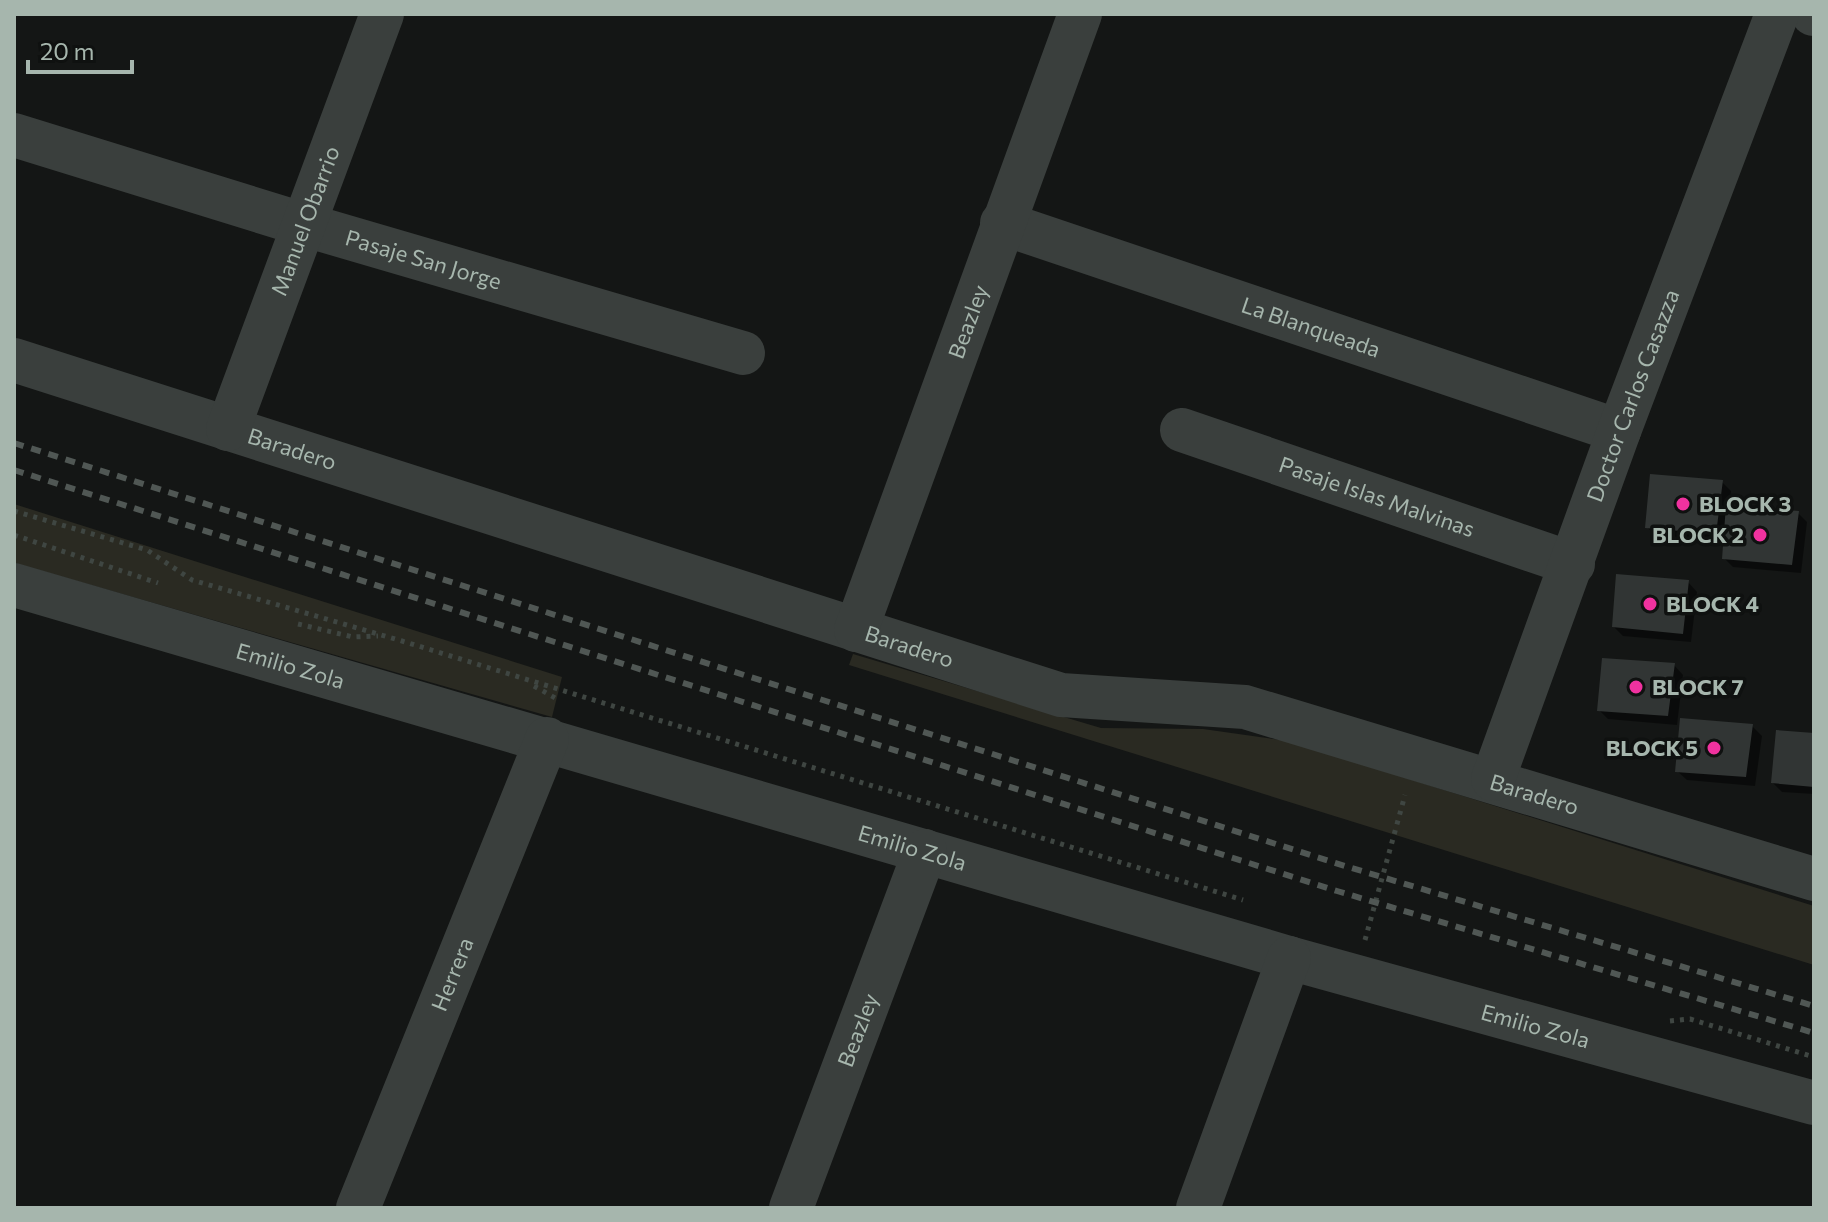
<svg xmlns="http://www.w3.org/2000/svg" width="1828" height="1222" font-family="Commissioner,sans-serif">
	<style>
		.green { fill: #2a2a22 }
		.shadow { fill: #0007 }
		.building { fill: #313534 }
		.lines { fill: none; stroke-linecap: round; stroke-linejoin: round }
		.path { stroke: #3f4642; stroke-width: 5; stroke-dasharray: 4 6; stroke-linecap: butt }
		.minor { stroke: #3a3f3d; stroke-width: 44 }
		.rail { stroke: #505754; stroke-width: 6; stroke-dasharray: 10 8; stroke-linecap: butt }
		.poi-dot { fill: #f0329f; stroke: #0f1110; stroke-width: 3 }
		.labels { text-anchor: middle; stroke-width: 7; stroke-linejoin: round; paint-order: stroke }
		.street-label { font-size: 22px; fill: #a6b6ad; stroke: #0f1110 }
		.poi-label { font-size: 22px; font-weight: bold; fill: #a6b6ad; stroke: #0f1110; text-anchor: start }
	</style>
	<rect width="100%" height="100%" fill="#141615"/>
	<path class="green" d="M14 504 562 677 552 717 14 563Z
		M853 654 1101 728 1203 729 1288 741 1814 906V965L849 665Z"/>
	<path class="shadow" d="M1722 482 1731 491 1729 507 1798 513 1807 522 1801 573 1733 567 1724 558 1725 542 1656 536 1647 527Z
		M1688 582 1697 592 1691 642 1623 636 1614 627Z
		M1674 665 1683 675 1677 725 1608 719 1599 710Z
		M1752 726 1762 736 1755 786 1687 780 1677 771Z
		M1814 735V794L1782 792 1773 783Z"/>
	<path class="building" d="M1650 474 1723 480 1716 534 1645 528Z
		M1726 505 1799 511 1792 565 1722 559Z
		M1616 574 1689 580 1683 634 1612 627Z
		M1602 658 1675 663 1668 716 1597 711Z
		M1680 718 1753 724 1746 777 1675 772Z
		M1776 730 1814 733V787L1771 783Z"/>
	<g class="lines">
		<path class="path" d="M14 511 147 550 192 580 402 641 1243 900
			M14 535 158 583
			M298 624 353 637 378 636
			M534 686 557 699
			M1365 940 1405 795
			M1670 1021 1690 1019 1814 1057"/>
		<g class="minor">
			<path d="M1813 14H1814"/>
			<path id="s1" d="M14 135 302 224 743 353"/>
			<path id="s2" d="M1002 223 1619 431"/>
			<path id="s3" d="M14 360 1061 695 1245 707 1814 879"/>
			<path id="s4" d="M228 429 382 14"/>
			<path id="s5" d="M1182 430 1573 564"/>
			<path id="s6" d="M14 585 1289 958 1814 1103"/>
			<path id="s7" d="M856 630 1080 14"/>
			<path id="s8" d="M1493 779 1619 431 1777 14"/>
			<path id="s9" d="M358 1208 547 739"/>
			<path id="s10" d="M791 1208 925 851"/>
			<path d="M1198 1208 1289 958"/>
		</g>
		<path class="rail" d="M14 443 1345 866 1814 1006
			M14 470 1337 891 1814 1033"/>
	</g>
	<g class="poi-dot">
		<circle cx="1683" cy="504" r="8"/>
		<circle cx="1760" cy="535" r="8"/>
		<circle cx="1650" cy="604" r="8"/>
		<circle cx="1636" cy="687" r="8"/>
		<circle cx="1714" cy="748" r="8"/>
	</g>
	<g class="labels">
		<g class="street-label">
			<text dy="8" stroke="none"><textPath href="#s4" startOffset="222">Manuel Obarrio</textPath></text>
			<text dy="8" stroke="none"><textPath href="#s1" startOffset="428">Pasaje San Jorge</textPath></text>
			<text dy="8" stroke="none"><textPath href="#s7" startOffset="328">Beazley</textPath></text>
			<text dy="8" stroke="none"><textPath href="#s2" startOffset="326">La Blanqueada</textPath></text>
			<text dy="8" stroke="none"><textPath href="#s8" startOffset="408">Doctor Carlos Casazza</textPath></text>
			<text dy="8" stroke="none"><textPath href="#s3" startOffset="292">Baradero</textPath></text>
			<text dy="8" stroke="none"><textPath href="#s5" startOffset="206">Pasaje Islas Malvinas</textPath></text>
			<text dy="8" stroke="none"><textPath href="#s3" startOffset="940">Baradero</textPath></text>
			<text dy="8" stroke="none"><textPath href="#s6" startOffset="288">Emilio Zola</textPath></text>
			<text dy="8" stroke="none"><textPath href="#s3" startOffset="1586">Baradero</textPath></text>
			<text dy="8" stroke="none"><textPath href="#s6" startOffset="936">Emilio Zola</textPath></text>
			<text dy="8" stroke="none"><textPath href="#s9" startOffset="252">Herrera</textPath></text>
			<text dy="8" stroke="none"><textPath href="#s6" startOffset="1584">Emilio Zola</textPath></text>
			<text dy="8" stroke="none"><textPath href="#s10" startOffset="190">Beazley</textPath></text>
		</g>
		<g class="poi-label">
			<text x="1699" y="512">BLOCK 3</text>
			<text x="1744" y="543" text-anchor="end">BLOCK 2</text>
			<text x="1666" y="612">BLOCK 4</text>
			<text x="1652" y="695">BLOCK 7</text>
			<text x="1698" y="756" text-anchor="end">BLOCK 5</text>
		</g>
	</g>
	<rect width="1828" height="1222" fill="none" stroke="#a6b6ad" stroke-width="32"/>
	<path d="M28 60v12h104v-12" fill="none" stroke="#a6b6ad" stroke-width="4"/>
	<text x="40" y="60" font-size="24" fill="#a6b6ad" stroke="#0f1110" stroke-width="6" paint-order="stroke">20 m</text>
</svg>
